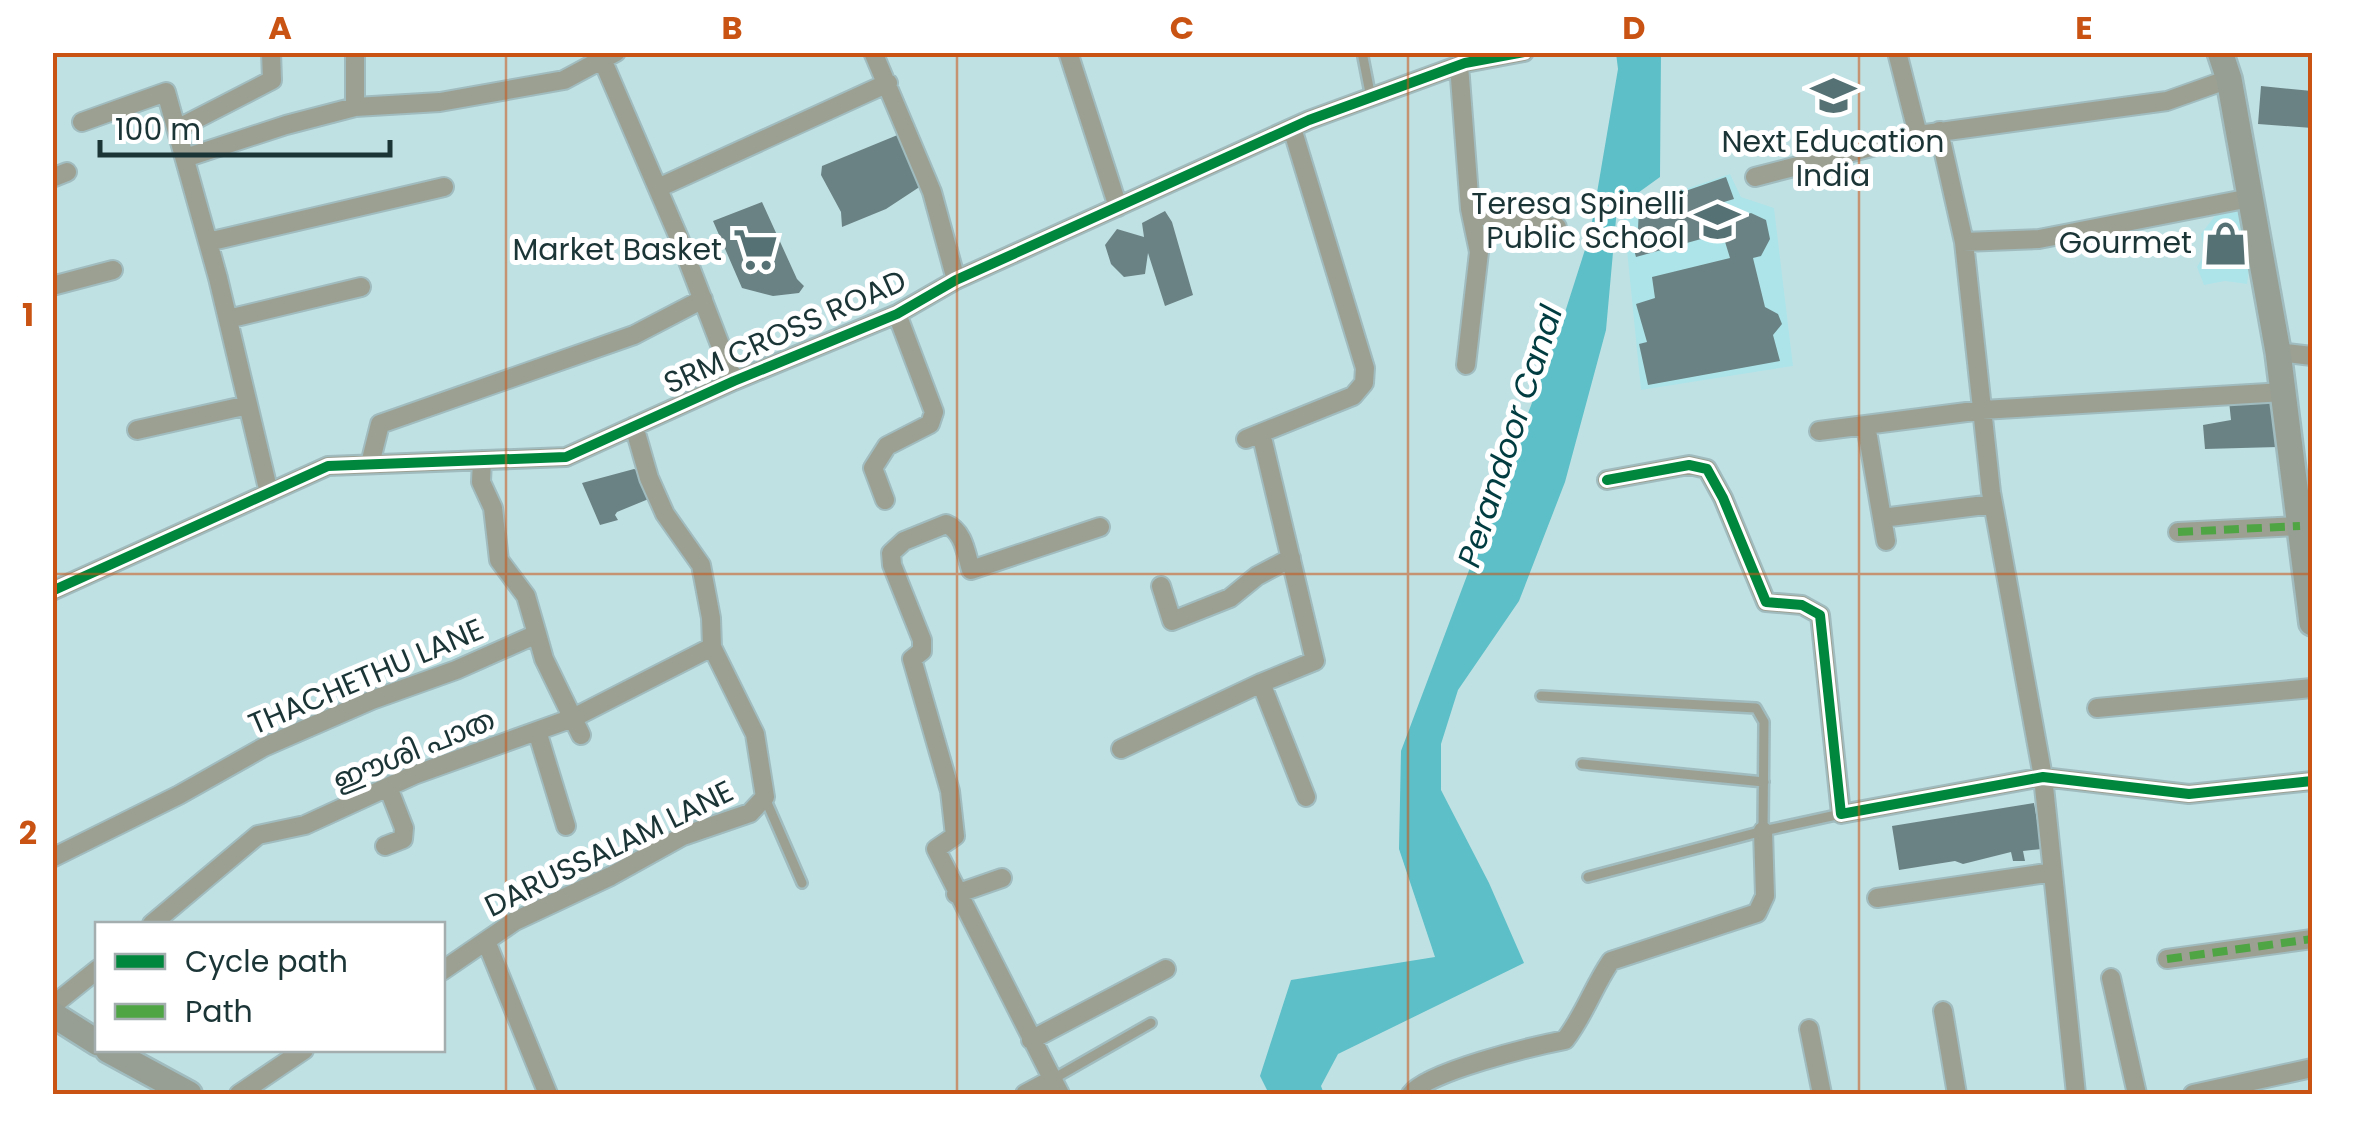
<svg xmlns="http://www.w3.org/2000/svg" width="2365" height="1147" font-family="Poppins,'Noto Sans Malayalam',sans-serif">
	<style>
		.built { fill: #ade4e9 }
		.water { fill: #5dbfc7 }
		.building { fill: #6a8284 }
		.lines { fill: none; stroke-linecap: round; stroke-linejoin: round }
		.lane-casing { stroke: #a1bcbf; stroke-width: 14 }
		.street-casing { stroke: #a1bcbf; stroke-width: 22 }
		.secondary-casing { stroke: #a1bcbf; stroke-width: 30 }
		.lane { stroke: #9ca093; stroke-width: 9 }
		.street { stroke: #9ca093; stroke-width: 18 }
		.secondary { stroke: #979f94; stroke-width: 25 }
		.quiet { stroke: #4fa544; stroke-width: 8; stroke-dasharray: 15 8; stroke-linecap: butt }
		.cycleway-casing { stroke: #fff; stroke-width: 16 }
		.cycleway { stroke: #00873e; stroke-width: 10 }
		.grid { fill: none; stroke: #c95312; stroke-width: 2.5; stroke-opacity: 0.55 }
		.labels { text-anchor: middle; stroke-width: 10; stroke-linejoin: round; paint-order: stroke }
		.poi-label { font-size: 30px; fill: #1b3436; stroke: #fff; text-anchor: end }
		.street-label { font-size: 30px; fill: #1b3436; stroke: #fff }
		.water-label { font-size: 32px; font-style: italic; fill: #013c40; stroke: #fff }
		.neatline { fill: none; stroke: #c95312; stroke-width: 4 }
		.grid-label { font-size: 32px; text-anchor: middle; font-weight: bold; fill: #c95312 }
	</style>
	<rect width="100%" height="100%" fill="#c0e1e4"/>
	<path class="built" d="M1730 174 1741 197 1774 208 1793 366 1641 390 1623 210Z
		M2224 204 2239 207 2250 264 2247 284 2225 281 2204 285 2197 267 2205 253 2201 234Z"/>
	<path class="water" d="M1616 53H1661L1660 177 1617 208 1606 330 1565 482 1519 601 1458 690 1441 744V790L1489 883 1524 963 1338 1054 1321 1086 1324 1094H1269L1260 1076 1291 980 1435 957 1399 849 1401 751 1559 331 1590 234 1618 69Z"/>
	<path class="building" d="M2261 86 2312 91V128L2258 124Z
		M900 134 921 186 886 209 842 227 841 212 821 175 822 166Z
		M1726 177 1734 199 1714 205 1707 220 1712 236 1636 257 1629 231 1638 229 1639 207Z
		M762 202 797 279 804 286 799 293 773 296 742 288 713 221Z
		M1165 211 1172 222 1193 295 1165 306 1148 253 1145 274 1124 277 1111 264 1105 245 1117 229 1144 237 1142 223Z
		M1751 213 1766 220 1770 239 1761 256 1753 258 1765 307 1778 314 1782 324 1773 335 1780 361 1648 385 1639 344 1647 342 1636 304 1655 298 1652 277 1730 258 1722 232 1733 218Z
		M2273 398 2278 447 2205 449 2203 425 2231 420 2229 401Z
		M634 469 642 472 651 498 617 512 615 515 618 520 600 525 582 483Z
		M2034 803 2042 849 2023 851 2025 861H2013L2011 852 1963 864 1955 861 1899 870 1892 826Z"/>
	<g class="lines">
		<defs>
			<path id="lane" d="M1362 52 1371 98
				M1541 696 1756 708 1764 722 1763 831
				M1582 764 1764 782
				M765 798 802 883
				M1588 877 1763 831 1841 814
				M1053 1079 1151 1023"/>
			<path id="street" d="M599 52 679 238 734 381
				M873 52 932 192 956 280
				M1068 52 1118 207
				M1459 65 1470 209 1479 252 1466 365
				M355 107 440 102 564 80 616 52
				M82 122 166 92 218 278 269 493
				M177 129 272 80 271 52
				M1939 131 1964 242 1991 492 2043 777 2076 1094
				M1918 135 2167 101 2229 79
				M185 158 286 125 355 107V52
				M1755 177 1918 135 1897 52
				M52 178 67 172
				M658 188 888 83
				M1470 209 1495 220 1557 227
				M208 242 444 187
				M1964 242 2039 239 2250 198
				M52 286 113 270
				M228 319 361 287
				M2278 352 2312 356
				M1866 425 1886 541
				M137 430 248 405
				M1819 431 1982 410 2284 392
				M1246 439 1353 396 1364 383 1365 368 1292 128
				M370 464 380 424 634 335 703 299
				M1607 480 1689 465 1707 469 1723 498 1766 602 1802 605 1820 615 1841 814 2043 777 2189 794 2312 781
				M885 500 873 468 887 446 930 424 934 412 897 314
				M1882 518 1993 504
				M2178 532 2300 526
				M1161 586 1172 621 1230 598 1257 576 1291 558
				M52 591 328 466 566 457 734 381 897 314 956 280 1309 120 1465 63 1524 52
				M537 634 544 659 581 735
				M1261 683 1306 797
				M2097 708 2312 688
				M537 731 566 826
				M1121 749 1261 683 1315 661 1261 433
				M385 846 403 839 404 828 388 787
				M52 858 179 795 264 747 372 700 456 670 537 634 526 596 499 560 493 508 481 482 482 460
				M956 894 1002 878
				M1877 898 2053 872
				M152 924 258 835 305 825 414 775 573 718 712 647
				M486 941 548 1094
				M2167 959 2312 939
				M442 971 515 921 611 876 683 836 750 813 765 797 755 734 712 647 711 618 701 565 665 514 649 478 634 426
				M2111 978 2137 1094
				M52 1006 98 969
				M1943 1011 1957 1094
				M1809 1029 1822 1094
				M1031 1040 1166 969
				M239 1094 304 1050
				M1025 1094 1051 1080
				M1060 1094 936 849 955 836 950 791 912 659 922 651V640L892 565 891 553 904 541 946 524C964 531 966 554 971 570L1100 527
				M1411 1094C1426 1072 1534 1046 1565 1040 1585 1014 1593 987 1611 961L1757 913 1765 896 1763 831
				M2193 1094 2312 1068"/>
			<path id="secondary" d="M2220 52 2229 79 2278 352 2312 623
				M52 1014 98 1043
				M108 1050 189 1094"/>
		</defs>
		<use href="#lane" class="lane-casing"/>
		<use href="#street" class="street-casing"/>
		<use href="#secondary" class="secondary-casing"/>
		<use href="#lane" class="lane"/>
		<use href="#street" class="street"/>
		<use href="#secondary" class="secondary"/>
		<path class="quiet" d="M2178 532 2300 526
			M2167 959 2312 939"/>
		<defs>
			<path id="cycleway" d="M1607 480 1689 465 1707 469 1723 498 1766 602 1802 605 1820 615 1841 814 2043 777 2189 794 2312 781
				M52 591 328 466 566 457 734 381 897 314 956 280 1309 120 1465 63 1524 52"/>
		</defs>
		<use href="#cycleway" class="cycleway-casing"/>
		<use href="#cycleway" class="cycleway"/>
	</g>
	<path class="grid" d="M506 52V1094M957 52V1094M1408 52V1094M1859 52V1094M52 574H2312"/>
	<defs>
		<symbol id="school-bare" viewBox="-9 -9 18 18"><path d="M0-5L7-2L0 1L-7-2ZM-4 1L0 2.5L4 1V4Q0 6-4 4Z" fill="#557173" stroke="#fff" stroke-width="2.5" paint-order="stroke"/></symbol>
		<symbol id="shop-bare" viewBox="-9 -9 18 18"><path d="M-5-2.5h2.3a2.7 3.5 0 0 1 5.4 0H5L5.5 6h-11ZM-1.5-2.5h3a1.5 2.3 0 0 0-3 0Z" fill="#557173" stroke="#fff" stroke-width="2.5" paint-order="stroke"/></symbol>
		<symbol id="supermarket-bare" viewBox="-9 -9 18 18"><path d="M-6-5.5h2.5l.6 2H6L4.5 2H-2.5L-4.4-4H-6ZM-1.5 3.2a1.3 1.3 0 1 0 .1 0ZM3 3.2a1.3 1.3 0 1 0 .1 0Z" fill="#557173" stroke="#fff" stroke-width="2.5" paint-order="stroke"/></symbol>
	</defs>
	<g fill-rule="evenodd">
		<use href="#school-bare" x="1802" y="64" width="63" height="63"/>
		<use href="#school-bare" x="1686" y="190" width="63" height="63"/>
		<use href="#shop-bare" x="2194" y="212" width="63" height="63"/>
		<use href="#supermarket-bare" x="724" y="218" width="63" height="63"/>
	</g>
	<g class="labels">
		<g class="poi-label">
			<text x="1833" y="152" text-anchor="middle">Next Education<tspan x="1833" dy="34">India</tspan></text>
			<text x="1685" y="214">Teresa Spinelli<tspan x="1685" dy="34">Public School</tspan></text>
			<text x="2192" y="253">Gourmet</text>
			<text x="722" y="260">Market Basket</text>
		</g>
		<g class="street-label">
			<text transform="translate(785 332) rotate(-24)" y="10">SRM CROSS ROAD</text>
			<text transform="translate(366 677) rotate(-23)" y="10">THACHETHU LANE</text>
			<text transform="translate(414 750) rotate(-22)" y="10">ഈശി പാത</text>
			<text transform="translate(609 849) rotate(-26)" y="10">DARUSSALAM LANE</text>
		</g>
		<g class="water-label">
			<text transform="translate(1510 436) rotate(-72)" y="11">Perandoor Canal</text>
		</g>
	</g>
	<rect width="2365" height="1147" fill="none" stroke="#ffffff" stroke-width="110"/>
	<rect x="95" y="922" width="350" height="130" fill="#ffffff" stroke="#a4aeaf" stroke-width="2.5"/>
	<rect x="115" y="954" width="50" height="15" fill="#00873e" stroke="#a4aeaf" stroke-width="2.5"/>
	<text x="185" y="972" font-size="30" fill="#1b3436">Cycle path</text>
	<rect x="115" y="1004" width="50" height="15" fill="#4fa544" stroke="#a4aeaf" stroke-width="2.5"/>
	<text x="185" y="1022" font-size="30" fill="#1b3436">Path</text>
	<path d="M100 140v15h290v-15" fill="none" stroke="#1b3436" stroke-width="5"/>
	<text x="115" y="140" font-size="30" fill="#1b3436" stroke="#ffffff" stroke-width="8" paint-order="stroke">100 m</text>
	<rect x="55" y="55" width="2255" height="1037" class="neatline"/>
	<g class="grid-label">
		<text x="280" y="39">A</text>
		<text x="732" y="39">B</text>
		<text x="1182" y="39">C</text>
		<text x="1634" y="39">D</text>
		<text x="2084" y="39">E</text>
		<text x="28" y="326">1</text>
		<text x="28" y="844">2</text>
	</g>
</svg>
